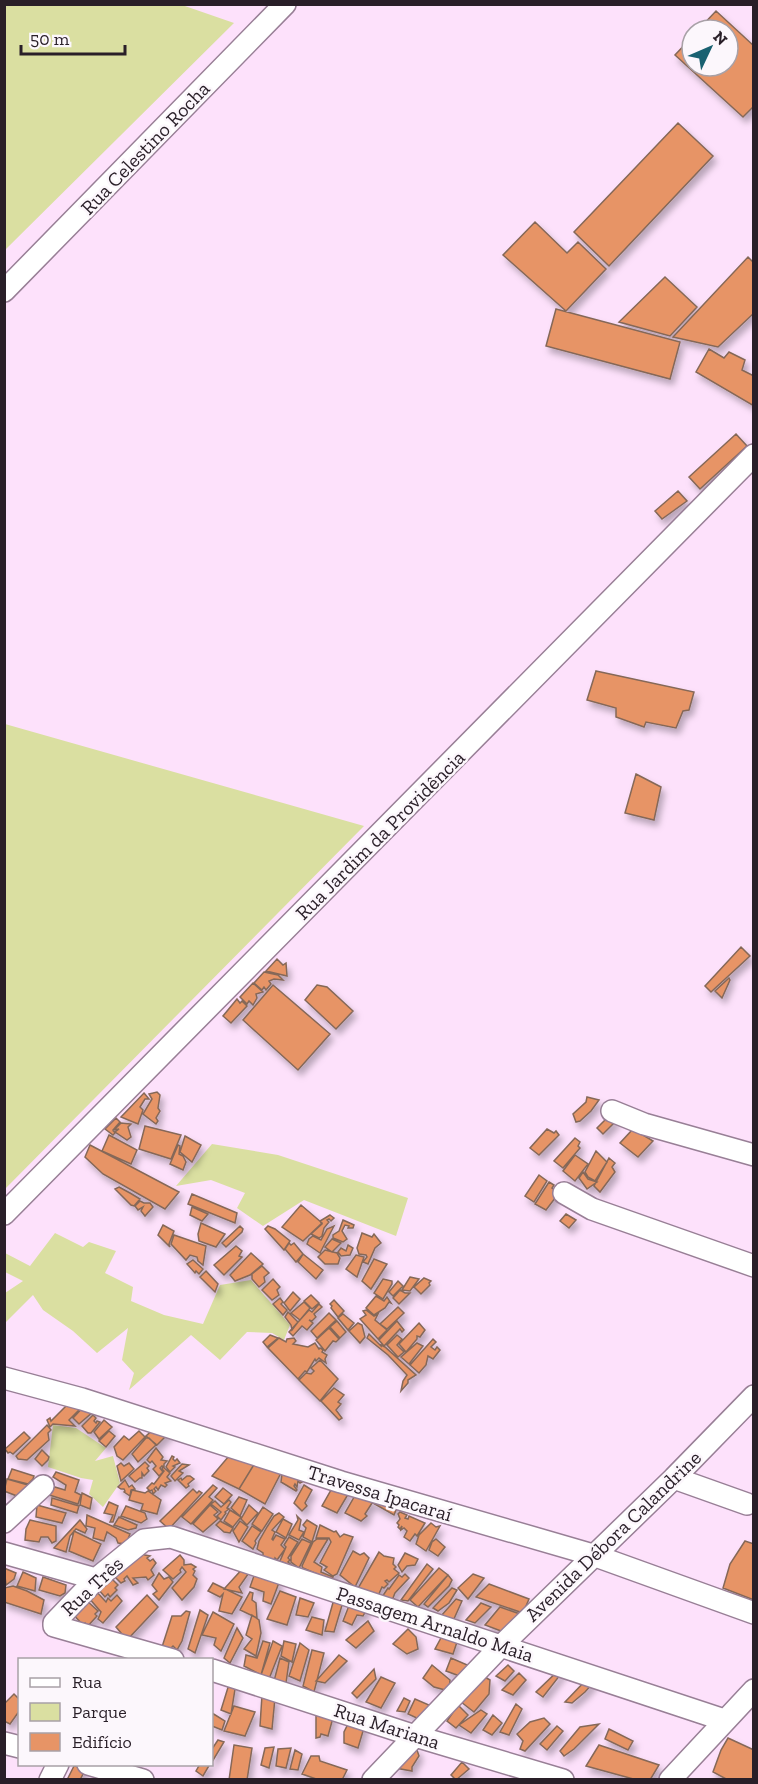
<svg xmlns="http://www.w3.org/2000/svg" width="758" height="1784" font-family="'Zilla Slab',serif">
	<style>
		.green { fill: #dadfa1 }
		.building { fill: #e79466; stroke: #856858; stroke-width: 1.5; filter: url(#shadow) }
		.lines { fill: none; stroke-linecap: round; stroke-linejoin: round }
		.minor-casing { stroke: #987f96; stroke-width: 24 }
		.minor { stroke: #fff; stroke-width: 21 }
		.labels { text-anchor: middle; stroke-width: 5; stroke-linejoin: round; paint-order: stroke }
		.street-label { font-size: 20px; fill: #291f28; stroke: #fcf7fc }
	</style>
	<defs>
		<filter id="shadow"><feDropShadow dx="3.5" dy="5.5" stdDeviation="3" flood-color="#0004"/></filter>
	</defs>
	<rect width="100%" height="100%" fill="#fde1fb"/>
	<path class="green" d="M5 4 182 5 234 23 5 250Z
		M5 724 364 826 5 1189 4 724Z
		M212 1144 278 1155 408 1198 396 1236 304 1200 263 1226 237 1208 245 1193 211 1180 176 1186Z
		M55 1233 83 1247 89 1242 116 1251 105 1273 133 1287 131 1301 164 1315 203 1324 220 1285 251 1280 290 1325 284 1340 272 1333 247 1332 220 1360 191 1335 129 1390 134 1373 122 1360 128 1328 97 1353 73 1331 43 1310 33 1295 5 1323V1293L23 1281 5 1272V1253L30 1266Z
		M53 1425 76 1428 106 1448 95 1461 113 1456 120 1483 103 1507 89 1494 93 1480 81 1478 48 1467Z"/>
	<path class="building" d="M716 11 754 46V106L743 117 675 55 692 37V66H728V30H698Z
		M678 123 713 156 609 266 574 232Z
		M535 222 567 253 578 242 606 269 566 311 503 255Z
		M748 257 754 263V313L718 347 673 337Z
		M665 277 697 307 670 336 619 322Z
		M556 309 680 342 670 379 546 346Z
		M709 349 724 358 729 352 745 360 742 370 754 376V406L696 372Z
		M736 434 747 446 700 489 689 477Z
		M678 491 687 501 662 519 655 511Z
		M596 671 694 692 689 710 683 711 676 728 646 722 644 727 616 717V708L587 700Z
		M636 774 661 787 654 820 625 813Z
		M741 947 750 956 711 992 705 986Z
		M277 959 283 965 286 963 287 976 266 971Z
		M264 972 278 975 283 980 274 979 269 981 271 984 266 990 264 987 262 990 254 983Z
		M729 978 730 980 722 998 715 991Z
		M253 983 263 992 256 994 257 998 253 1005 249 1001 247 1004 240 997Z
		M273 985 330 1034 298 1070 243 1020Z
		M317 985 327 987 353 1011 336 1029 305 1000Z
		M237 999 240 1003 242 1001 247 1006 231 1023 223 1016Z
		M157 1092 160 1095 158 1108 160 1111 156 1118 158 1121 156 1124 143 1114 152 1099 149 1094Z
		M144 1093 149 1099H145L140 1107 143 1110 138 1124 121 1117Z
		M587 1097 599 1100 591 1111 580 1121 576 1122 573 1114 586 1102Z
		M610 1115 616 1121 603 1134 597 1128Z
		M116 1118 120 1122 113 1130 115 1133 113 1135 105 1129Z
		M121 1123 131 1124 128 1127 131 1137 127 1140 115 1132 119 1129 114 1130Z
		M145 1126 181 1135 171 1159 139 1149Z
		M547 1129 554 1133 556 1131 559 1135 539 1155 530 1148Z
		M633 1129 653 1141 638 1157 620 1143Z
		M109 1135 137 1150 131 1164 102 1151Z
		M185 1136 201 1145 192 1162 180 1152Z
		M575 1138 580 1142 578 1146 580 1148 563 1168 554 1161Z
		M90 1145 179 1192 165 1209 103 1174 85 1157Z
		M178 1145 180 1146 179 1154 183 1156 186 1162 183 1170 170 1164Z
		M596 1151 607 1162 595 1181 588 1177 585 1172Z
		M575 1155 588 1164 575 1181 563 1171Z
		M609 1158 615 1163 612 1167 615 1172 600 1192 594 1186Z
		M583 1172 588 1179 597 1182 587 1189 579 1178Z
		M539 1175 547 1181 534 1202 525 1196Z
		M549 1182 554 1185 552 1188 559 1193 546 1210 535 1204Z
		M119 1187 130 1193 140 1199 134 1206 131 1205 115 1189Z
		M192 1194 237 1213 235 1223 188 1204Z
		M140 1201 144 1203H150L153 1207 145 1216 141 1211 143 1207 138 1210 135 1206Z
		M301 1205 322 1223 303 1241 282 1227Z
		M192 1207 208 1214 202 1221 190 1215Z
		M566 1214 576 1220 569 1228 560 1221Z
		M330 1215 334 1218 331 1221 329 1219 327 1220 329 1222 324 1228 322 1236 319 1238 311 1234 322 1224 320 1221Z
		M343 1220 354 1225 353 1228H348L349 1226 345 1225 342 1231 347 1239 343 1242 333 1238V1235L339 1231Z
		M201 1223 225 1234 216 1247 199 1241 198 1234Z
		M163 1225 174 1231 169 1244 170 1247 158 1235Z
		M240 1226 243 1229 242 1232 226 1247 222 1243Z
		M268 1226 275 1229 290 1241 284 1250 265 1229Z
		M334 1226 320 1253 307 1244 309 1239 313 1236 321 1240 327 1229Z
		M362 1233 372 1237 374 1234 381 1243 375 1248 368 1264 363 1262 367 1257 366 1255 359 1254 357 1248Z
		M174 1235 206 1246 203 1265 198 1261 197 1257 190 1255 186 1260 171 1244Z
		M332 1239 341 1243 332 1252 325 1247Z
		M289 1243 291 1245 294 1243 303 1254 296 1262 285 1249Z
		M348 1245 353 1248 350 1255 341 1256 338 1252 341 1248 346 1251Z
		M236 1246 242 1251 239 1256 242 1257 224 1275 214 1265Z
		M325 1250 337 1253 340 1258 338 1264H325L318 1257Z
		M251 1253 263 1264 250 1275 235 1281 230 1275Z
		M303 1254 323 1270 316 1279 298 1262Z
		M356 1255 364 1257 357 1277 346 1269Z
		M374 1259 387 1264 371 1289 362 1281Z
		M193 1260 203 1269 199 1274 196 1271 195 1273 187 1264Z
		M262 1266 269 1273 264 1277 265 1282 259 1287 252 1279V1274Z
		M206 1271 218 1284 215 1292 200 1277Z
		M410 1277 419 1279 410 1291 402 1290Z
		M424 1278 431 1281 429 1283 430 1285 421 1294 414 1287Z
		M273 1279 280 1287 277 1290 279 1295 272 1300 262 1290Z
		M383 1279 392 1281V1284L383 1299 374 1293Z
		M398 1281 403 1286 393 1296 389 1292Z
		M400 1290 405 1293H410L399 1304 393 1298Z
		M293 1292 300 1299 290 1311 284 1303Z
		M311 1295 319 1303 312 1309 304 1301Z
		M376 1296 384 1301 387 1297 391 1303 389 1302 385 1308 374 1315 366 1308Z
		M280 1298 283 1302 281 1304 287 1310 283 1315 273 1304Z
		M334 1300 344 1311 338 1317 331 1308 332 1306 330 1304Z
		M304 1302 310 1308 300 1320 291 1313Z
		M319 1304 322 1307 314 1314 316 1317 312 1321 309 1320 313 1323 307 1330 302 1326 293 1336 289 1332 309 1310 312 1312Z
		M398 1307 404 1313 387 1329 380 1324Z
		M366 1310 374 1316 378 1314 375 1320 387 1330 378 1339 360 1319 366 1315 363 1311Z
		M288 1312 298 1322 292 1330 291 1325 285 1317Z
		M329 1313 336 1320 317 1338 311 1331Z
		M343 1314 354 1323 348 1330 338 1318Z
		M337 1321 346 1332 340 1338 330 1327Z
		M397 1321 404 1330 402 1332 400 1329 384 1346 379 1340Z
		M358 1323 362 1325 365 1337 360 1343 349 1331Z
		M419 1323 425 1330 420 1337 417 1336V1339L406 1352 399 1344Z
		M329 1328 339 1339 336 1342 333 1341 325 1351 316 1340Z
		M369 1334 381 1346V1345L385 1347 416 1375 408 1380V1383L401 1391 403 1381 407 1375 388 1355 367 1338Z
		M270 1335 278 1338 267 1347 263 1342Z
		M397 1335 402 1339 397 1345 404 1352 398 1357 387 1345Z
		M279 1338 286 1342 287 1339 294 1338 296 1341 293 1344 308 1347 315 1343 319 1349 320 1348 323 1350 322 1352 327 1355 325 1359 326 1363 319 1358 316 1361 315 1359 307 1372 305 1371 298 1379 268 1348Z
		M433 1339 436 1342 431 1347 435 1350 437 1347 440 1350 433 1359 428 1356 426 1365 419 1373 410 1365Z
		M417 1343 423 1346 409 1364 401 1357Z
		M320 1360 338 1379 320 1401 299 1380 306 1373 311 1374 314 1371 311 1368Z
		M334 1388 344 1395 338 1402 341 1404 336 1410 342 1418 339 1420 321 1401Z
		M74 1398 87 1402 69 1420 75 1426 53 1424 50 1427 47 1420 50 1418 51 1421Z
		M88 1402 94 1411 79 1424 73 1418Z
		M93 1415 96 1418 94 1421 96 1423 97 1421 100 1422 91 1433H88L82 1426Z
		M104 1420 112 1427 99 1439 94 1432Z
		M47 1425 51 1430 48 1433 49 1440 27 1460 18 1459 16 1456Z
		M158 1425 172 1430 157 1445 146 1436Z
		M109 1431 115 1436 106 1447 99 1441Z
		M139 1431 145 1437 123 1460 117 1456 114 1447 124 1436 129 1440Z
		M24 1432 30 1438 13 1454 10 1452 8 1453 5 1449Z
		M146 1438H149L156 1445 138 1462 132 1454Z
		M156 1448 163 1457 161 1460 167 1461 164 1464V1467L162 1466 160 1468 163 1472 159 1476 153 1469 156 1466 152 1461 150 1463 147 1460Z
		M42 1450 49 1457 48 1460 42 1466 35 1459Z
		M234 1450 258 1458 239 1489 212 1476Z
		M172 1456 174 1457 173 1459 175 1461 177 1459 180 1463 173 1466 175 1467 170 1472 166 1467Z
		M258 1458 284 1467 265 1504 239 1489Z
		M145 1462 149 1466 147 1468 149 1471 144 1476 142 1473V1478H140L135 1482 129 1476Z
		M121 1463 124 1466 129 1463 134 1469 121 1481 117 1466Z
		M182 1464 189 1465 179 1471 183 1473 175 1481 171 1476Z
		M163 1467 170 1473 167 1477 171 1481 165 1483 167 1485 165 1487 161 1485 158 1490 156 1487 154 1489 156 1491 153 1494 152 1490 150 1491 147 1488 152 1483 154 1484 164 1471 162 1469Z
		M12 1469 34 1476 33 1479 28 1484 8 1479Z
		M56 1472 79 1480 75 1492 81 1495 78 1504 43 1493 48 1485 65 1490 66 1485 53 1477Z
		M282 1474 299 1479 302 1482 300 1483 298 1481 297 1487 295 1484 294 1486 297 1490 296 1491 281 1482Z
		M187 1476H190L194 1479 188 1484 189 1486 186 1488 178 1480 181 1478 182 1480Z
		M7 1479 28 1485 17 1496 4 1491Z
		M125 1480 129 1487 132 1485 135 1489 131 1490 130 1496 124 1492 125 1491 124 1489H121L118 1487Z
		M335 1483 350 1491 337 1513 322 1506Z
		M213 1485 217 1488 209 1497 213 1500 191 1524 182 1517Z
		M304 1485 312 1490 305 1503 307 1506 302 1511 294 1503Z
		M223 1488 232 1495 224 1504 215 1497Z
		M193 1489 197 1493 199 1491 202 1493 169 1529 160 1521Z
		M132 1490 145 1493 148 1491 161 1500 157 1514 141 1510 143 1504 129 1500Z
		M357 1492 374 1500 365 1514 367 1516 361 1521 345 1513Z
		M82 1493 92 1498 90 1509 80 1505Z
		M239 1497 247 1500 240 1516 231 1508Z
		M379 1497 399 1503 394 1515 373 1503Z
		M52 1498 79 1506 77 1513 51 1505Z
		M229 1500 231 1502 227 1508 229 1509 225 1512 226 1513 221 1520 217 1516 221 1512 211 1504 215 1501 221 1507Z
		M109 1502 118 1506 113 1522H110L113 1515 104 1513Z
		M37 1505 66 1513 62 1523 36 1517Z
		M210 1505 218 1512 214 1515 218 1519 203 1532 193 1524Z
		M249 1505 258 1513 247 1525 241 1519Z
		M126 1506 145 1513 147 1519 141 1523 121 1516Z
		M263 1507 273 1514 262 1531 252 1524Z
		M230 1510 241 1517 233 1527 224 1521Z
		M400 1512 407 1515 405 1518 408 1519 409 1516 425 1523 417 1536 415 1534 410 1541 404 1537 407 1531 404 1528 401 1530 402 1526 400 1529 398 1527 399 1525 397 1523 400 1519 398 1514Z
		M279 1513 284 1517 272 1530 275 1532 272 1539 273 1540 276 1535 285 1539 281 1545 285 1549 277 1560 275 1558 274 1562 263 1558V1553L257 1549 259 1541 267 1527 274 1516Z
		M87 1515 130 1534 126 1544 118 1543 116 1538 107 1532 104 1541 93 1538 95 1528 86 1526Z
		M297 1516 301 1520 299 1530 304 1532 299 1540 289 1535 298 1520Z
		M119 1517 137 1525 136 1528 128 1530 114 1525Z
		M283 1519 292 1524 286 1538 276 1532Z
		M30 1520 56 1526V1541L52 1543 48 1537H41L39 1542 25 1540 26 1529Z
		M80 1520 87 1529 85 1533 76 1529 70 1536 66 1552 54 1548Z
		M307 1520 317 1526 312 1542 303 1537 306 1528 303 1525Z
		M220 1521 233 1528 230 1533 224 1532 216 1525Z
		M240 1521 248 1527 239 1542 233 1531Z
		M431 1523 436 1527 440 1526 426 1551 416 1544 419 1535Z
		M320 1525 334 1532 336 1531 340 1537 344 1534 353 1537 337 1574 333 1576 324 1570 327 1567 320 1563 331 1542 329 1538H316Z
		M252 1526 261 1532 255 1541 256 1543 253 1549 242 1541Z
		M74 1531 101 1544 93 1561 69 1551Z
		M289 1537 298 1542 288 1558 290 1560 288 1562 293 1566 292 1567 280 1561 286 1547 284 1545Z
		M302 1539 311 1543 299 1568 291 1562V1556Z
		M317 1539H328L314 1562 322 1567 321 1572 333 1577 331 1580 303 1568 302 1566 313 1542Z
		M436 1539 445 1547 438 1556 429 1550 432 1542Z
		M745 1541 754 1544V1600L723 1588 730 1564Z
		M139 1550 145 1555 150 1556 147 1558 150 1561 153 1559 156 1563 151 1570 154 1575 148 1580 146 1577 133 1578 138 1583 133 1585 127 1576 124 1579 125 1581 121 1583 114 1576Z
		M353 1551 360 1555 364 1553 369 1558 355 1587 340 1575Z
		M379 1552 384 1556 394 1558 393 1564 396 1567 394 1569 399 1573 389 1582 387 1580 385 1581 388 1584 384 1588 382 1587 378 1596 357 1590Z
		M405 1553 418 1559 415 1565 407 1566 402 1572 398 1565Z
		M180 1555 184 1560V1565L191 1564 196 1567 193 1569 195 1571 193 1575 197 1579 194 1587 182 1600 172 1588 186 1572 182 1567 180 1570 181 1572 173 1579 163 1570Z
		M427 1564 433 1569 408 1601 401 1600Z
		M245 1566 251 1570 239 1587 242 1593 224 1589Z
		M4 1568 16 1573 14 1579 6 1585Z
		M439 1568 448 1575 418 1607 410 1600Z
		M256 1570 280 1580 271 1604 263 1601 264 1592 250 1587Z
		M23 1572 36 1578 35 1591 17 1586Z
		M159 1573 164 1579 169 1577 173 1582 159 1600 153 1594 157 1591 152 1585Z
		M405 1574 409 1578 395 1593 393 1598 396 1600 393 1602 382 1597 388 1588 389 1589 399 1575 402 1577Z
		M473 1574 484 1578 468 1599 458 1588Z
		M448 1575 452 1580 449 1586 428 1607 424 1604Z
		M43 1577 66 1585 65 1593 60 1596 39 1590Z
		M110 1577 118 1585 115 1588 117 1590 110 1597 108 1594 105 1597 98 1589Z
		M213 1583 242 1597 232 1614 219 1611 223 1594 220 1597 208 1591Z
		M489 1584 529 1599 523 1613 476 1597Z
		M13 1586 27 1591 44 1600 41 1614 4 1602V1588Z
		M452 1588 457 1590 449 1603 438 1611 433 1608Z
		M95 1590 106 1602 108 1598 111 1601 117 1595 122 1601 103 1623 98 1619 101 1612 88 1597Z
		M280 1591 296 1597 287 1625 267 1619Z
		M250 1592 253 1593 252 1600 256 1603 257 1618 240 1610Z
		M147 1595 158 1607 127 1640 116 1627Z
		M300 1598 314 1603 308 1617 296 1615Z
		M85 1599 98 1611 95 1614 97 1616 87 1627 85 1623 83 1625 70 1611Z
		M334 1599 343 1602 334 1632 325 1631Z
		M456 1599 462 1601 453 1621 441 1616Z
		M350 1603 368 1607 363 1616 357 1615 352 1625 343 1621Z
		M481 1603 491 1607 475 1623 466 1620Z
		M500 1607 520 1614 509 1634 485 1625Z
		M200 1610 208 1615 195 1653 188 1649Z
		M186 1611 190 1612 182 1641 177 1650 173 1646 170 1649 162 1647 172 1616H181Z
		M213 1612 234 1624 221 1651 214 1645 216 1638 202 1635Z
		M252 1615 259 1620 261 1633 256 1656 244 1649 252 1639 246 1635Z
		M312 1617 324 1620 322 1635 306 1630Z
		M368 1621 374 1631 356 1648 346 1640Z
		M237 1628 243 1638 230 1663 224 1658Z
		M408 1629 416 1637 418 1649 407 1654 393 1644Z
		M442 1636 458 1639 453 1654 435 1649Z
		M263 1641 270 1643 261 1675 244 1666 246 1655 257 1658Z
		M273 1641 282 1646 269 1679 261 1675Z
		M284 1641 296 1644 292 1662 281 1656Z
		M300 1643 309 1650 300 1681 289 1676Z
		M312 1650 324 1653 314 1692 303 1686Z
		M339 1655 347 1661 325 1683 316 1681Z
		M280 1658 289 1662 286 1683 274 1681Z
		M451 1658 472 1667 465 1678 446 1671Z
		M432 1665 450 1680 449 1691 434 1687 423 1678Z
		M508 1665 514 1671 505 1681 496 1676Z
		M561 1668 564 1670 543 1697 536 1692Z
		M374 1669 376 1679 357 1698 352 1693Z
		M519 1673 526 1680 513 1695 502 1690Z
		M483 1676 490 1680 489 1694 474 1712 461 1702Z
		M381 1677 395 1683 381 1708 366 1702Z
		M588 1678 594 1682 585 1692 572 1703 565 1702Z
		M230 1681 236 1683 231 1714 221 1710Z
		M14 1694 20 1700V1710L10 1724 4 1721V1704Z
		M262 1695 275 1698 272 1729 260 1726Z
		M404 1698 410 1701 405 1712 397 1711Z
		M415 1699 429 1705 421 1720 408 1714Z
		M516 1704 522 1709 509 1735 500 1732Z
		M458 1705 468 1715 456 1728 447 1721Z
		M234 1706 255 1712 245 1736 224 1731Z
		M316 1709 334 1714 328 1736 321 1734 320 1737 316 1738Z
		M481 1710 487 1714 471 1733 459 1725Z
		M212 1713 225 1721 222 1730 212 1726Z
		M493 1715 502 1723 492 1735 483 1730Z
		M351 1718 366 1721 358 1748 344 1743V1732Z
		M544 1718 550 1724 525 1751 520 1749 523 1741 517 1734 530 1722Z
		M599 1724 574 1749 564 1756 560 1751 580 1727Z
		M557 1726 563 1731 547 1750 540 1744Z
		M609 1729 633 1741 628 1750 605 1739Z
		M728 1738 754 1750V1780H728L713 1772 721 1750Z
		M218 1740 224 1742 212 1762V1749Z
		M234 1745 252 1748 247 1780H229Z
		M599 1745 659 1765 650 1780H637L586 1766Z
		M274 1747 269 1768 261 1765 265 1748Z
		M416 1747 419 1756 412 1767V1771L395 1768Z
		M291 1748 286 1768 276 1766 278 1749Z
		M295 1750 302 1754 298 1770 290 1769Z
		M311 1756H319L320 1761 347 1770 342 1780H319L302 1774Z
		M462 1762 469 1769 456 1780 451 1775Z
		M200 1764H210L203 1776 196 1771Z
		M74 1766 86 1768 80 1780H67Z"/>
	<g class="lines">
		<defs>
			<path id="minor" d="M4 291 285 4
				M612 1111 644 1124 754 1155
				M564 1193 592 1209 754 1266
				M4 1214 754 455
				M4 1378 82 1399 341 1482 593 1555 754 1613
				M674 1478 747 1504
				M4 1522 43 1486
				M4 1553 96 1579
				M173 1660 54 1626V1623L96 1579 144 1540 171 1537 724 1720
				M212 1670 415 1736 563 1780
				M4 1743 20 1747
				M88 1764 143 1780
				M50 1780 58 1764
				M373 1780 501 1646 674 1478 754 1396
				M670 1780 754 1690"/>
		</defs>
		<use href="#minor" class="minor-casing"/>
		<use href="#minor" class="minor"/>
	</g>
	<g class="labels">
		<g class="street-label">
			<text transform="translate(145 148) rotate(-46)" y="7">Rua Celestino Rocha</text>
			<text transform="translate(380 835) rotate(-45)" y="7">Rua Jardim da Providência</text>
			<text transform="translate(380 1493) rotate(17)" y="7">Travessa Ipacaraí</text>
			<text transform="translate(613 1536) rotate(-44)" y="7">Avenida Débora Calandrine</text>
			<text transform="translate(92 1586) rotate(-43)" y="7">Rua Três</text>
			<text transform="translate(435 1624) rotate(18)" y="7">Passagem Arnaldo Maia</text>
			<text transform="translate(387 1726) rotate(18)" y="7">Rua Mariana</text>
		</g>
	</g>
	<rect width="758" height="1784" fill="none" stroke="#291f28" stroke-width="12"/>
	<rect x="18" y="1658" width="195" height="108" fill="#fcf7fc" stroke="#a8a1a7" stroke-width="1.5"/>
	<rect x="30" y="1678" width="30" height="9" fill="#ffffff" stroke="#a8a1a7" stroke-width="1.5"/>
	<text x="72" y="1688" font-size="18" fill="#291f28">Rua</text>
	<rect x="30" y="1703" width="30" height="18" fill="#dadfa1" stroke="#a8a1a7" stroke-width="1.5"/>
	<text x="72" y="1718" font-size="18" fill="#291f28">Parque</text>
	<rect x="30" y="1733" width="30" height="18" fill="#e79466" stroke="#a8a1a7" stroke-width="1.5"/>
	<text x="72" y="1748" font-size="18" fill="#291f28">Edifício</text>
	<g transform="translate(710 48) rotate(46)"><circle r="28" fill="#fcf7fc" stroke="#a8a1a7" stroke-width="1.5"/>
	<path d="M0-4.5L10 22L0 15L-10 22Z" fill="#1a6171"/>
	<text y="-9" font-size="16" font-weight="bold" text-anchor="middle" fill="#291f28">N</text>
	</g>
	<path d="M21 45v9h104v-9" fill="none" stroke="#291f28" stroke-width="3"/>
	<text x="30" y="45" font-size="18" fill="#291f28" stroke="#fcf7fc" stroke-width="4.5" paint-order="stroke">50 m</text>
</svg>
